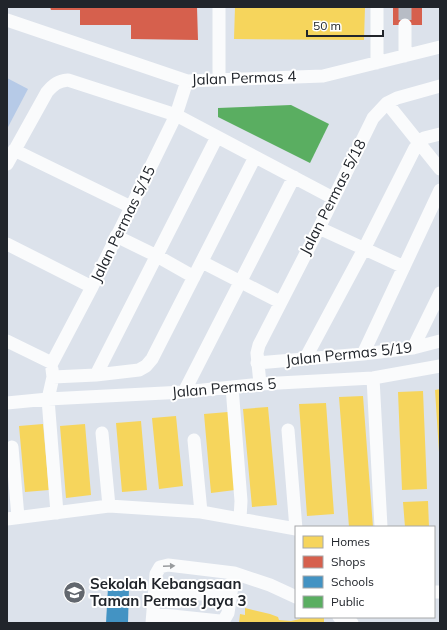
<svg xmlns="http://www.w3.org/2000/svg" width="447" height="630" font-family="Mulish,sans-serif">
	<style>
		.green { fill: #b6cae7 }
		.homes { fill: #f6d55c }
		.shops { fill: #d6604d }
		.schools { fill: #4393c3 }
		.public { fill: #5aae61 }
		.lines { fill: none; stroke-linecap: round; stroke-linejoin: round }
		.minor-tunnel { stroke: #b7bcc5; stroke-width: 13; stroke-dasharray: 13 6; stroke-linecap: butt }
		.minor { stroke: #fafbfc; stroke-width: 13 }
		.oneway { fill: #989b9e }
		.labels { text-anchor: middle; stroke-width: 4; stroke-linejoin: round; paint-order: stroke }
		.street-label { font-size: 15px; fill: #21252b; stroke: #fff }
		.poi-label { font-size: 15px; font-weight: bold; fill: #21252b; stroke: #fff; text-anchor: start }
	</style>
	<rect width="100%" height="100%" fill="#dce2eb"/>
	<path class="green" d="M7 78 28 89 7 129Z"/>
	<path class="homes" d="M235 7H365L364 40 234 39Z
		M440 389V452H439L435 390Z
		M423 391 427 489 402 490 398 392Z
		M363 396 373 527H349L339 397Z
		M326 403 334 514 307 516 299 404Z
		M268 407 277 505 252 507 243 409Z
		M228 412 235 490 211 493 204 414Z
		M176 416 183 486 159 489 152 418Z
		M141 421 147 490 122 492 116 423Z
		M43 424 49 490 25 492 19 426Z
		M85 424 91 495 66 498 60 426Z
		M428 501 429 527H405L403 502Z
		M245 608 270 614 278 617 279 620 291 621 300 619V617H324V623H239L240 614 245 615Z"/>
	<path class="shops" d="M50 7H197L198 40 131 39V25H80V10H51Z
		M393 7H422V25H393Z"/>
	<path class="schools" d="M108 587 129 588 128 623H106Z"/>
	<path class="public" d="M291 105 329 124 310 163 218 117V108Z"/>
	<g class="lines">
		<path class="minor-tunnel" d="M405 7V25"/>
		<path class="minor" d="M219 7V79
			M377 7V63
			M7 20 187 81 323 76 440 47
			M405 56V25
			M387 103 440 169
			M14 150 131 207
			M7 164 47 92C54 84 58 81 68 80L176 115 333 198
			M319 228 404 267
			M116 236 157 256 194 277
			M7 244 92 287
			M202 262 280 302
			M7 341 52 363
			M413 348 440 293
			M363 354 440 190
			M305 359 364 249 415 148 424 138 440 134
			M52 363 92 287 176 115 187 81
			M257 363 363 354 413 348 440 341
			M52 369 53 377 48 399 57 513
			M96 375 217 137
			M53 377 96 375 139 370 146 366 152 359 255 157
			M373 378 381 527
			M260 384 257 353 259 345 319 228 373 118 387 103 397 98 440 86
			M232 387 241 501 240 519
			M184 392 294 177
			M7 403 48 399 184 392 260 384 373 378 440 366
			M288 430 296 529
			M102 433 109 506
			M194 440 201 512
			M12 447 18 517
			M7 519 109 506 201 512 296 529
			M155 589 230 597
			M434 592H440
			M153 614 220 621 224 620 228 613 234 573
			M339 617 352 623
			M152 623 156 574 160 567 168 565 234 573 270 585 296 597"/>
	</g>
	<defs><path id="oneway-solid" d="M-6-.8H1V-3.2L6.5 0L1 3.2V.8H-6Z"/></defs>
	<use class="oneway" href="#oneway-solid" transform="translate(169 566) rotate(-2)"/>
	<defs>
		<symbol id="school-disc" viewBox="-11 -11 22 22"><circle r="9.5" fill="#62676e" stroke="#fff"/><path d="M0-5L7-2L0 1L-7-2ZM-4 1L0 2.5L4 1V4Q0 6-4 4Z" fill="#fff"/></symbol>
	</defs>
	<g fill-rule="evenodd">
		<use href="#school-disc" x="62" y="580" width="25" height="25"/>
	</g>
	<g class="labels">
		<g class="street-label">
			<text transform="translate(244 78) rotate(-2)" y="5">Jalan Permas 4</text>
			<text transform="translate(333 197) rotate(-63)" y="5">Jalan Permas 5/18</text>
			<text transform="translate(123 224) rotate(-64)" y="5">Jalan Permas 5/15</text>
			<text transform="translate(349 354) rotate(-6)" y="5">Jalan Permas 5/19</text>
			<text transform="translate(224 388) rotate(-5)" y="5">Jalan Permas 5</text>
		</g>
		<g class="poi-label">
			<text x="90" y="589">Sekolah Kebangsaan<tspan x="90" dy="17">Taman Permas Jaya 3</tspan></text>
		</g>
	</g>
	<rect width="447" height="630" fill="none" stroke="#21252b" stroke-width="16"/>
	<rect x="295" y="526" width="140" height="92" fill="#ffffff" stroke="#a6a8aa"/>
	<rect x="303" y="536" width="20" height="12" fill="#f6d55c" stroke="#a6a8aa"/>
	<text x="331" y="546" font-size="12" fill="#21252b">Homes</text>
	<rect x="303" y="556" width="20" height="12" fill="#d6604d" stroke="#a6a8aa"/>
	<text x="331" y="566" font-size="12" fill="#21252b">Shops</text>
	<rect x="303" y="576" width="20" height="12" fill="#4393c3" stroke="#a6a8aa"/>
	<text x="331" y="586" font-size="12" fill="#21252b">Schools</text>
	<rect x="303" y="596" width="20" height="12" fill="#5aae61" stroke="#a6a8aa"/>
	<text x="331" y="606" font-size="12" fill="#21252b">Public</text>
	<path d="M307 30v6h76v-6" fill="none" stroke="#21252b" stroke-width="2"/>
	<text x="313" y="30" font-size="12" fill="#21252b" stroke="#ffffff" stroke-width="3" paint-order="stroke">50 m</text>
</svg>
